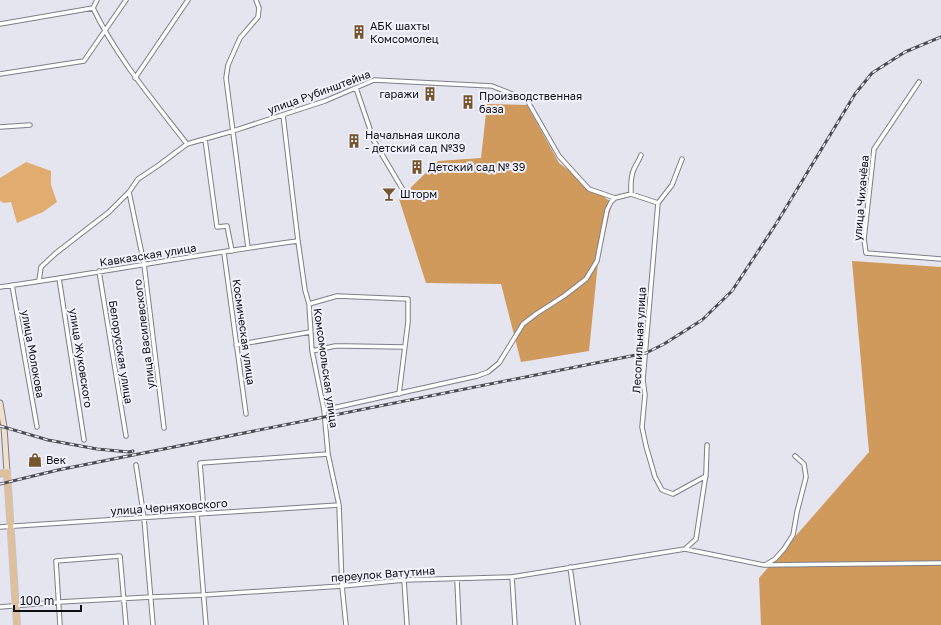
<svg xmlns="http://www.w3.org/2000/svg" width="941" height="625" font-family="'Golos Text',sans-serif">
	<style>
		.green { fill: #e0ac6f }
		.forest { fill: #d09a5c }
		.lines { fill: none; stroke-linecap: round; stroke-linejoin: round }
		.street-casing { stroke: #7e7e88; stroke-width: 5.5 }
		.secondary-casing { stroke: #7e7e88; stroke-width: 7 }
		.primary-casing { stroke: #c5c5c6; stroke-width: 8 }
		.street { stroke: #fff; stroke-width: 3.5 }
		.secondary { stroke: #f0dfcb; stroke-width: 5 }
		.primary { stroke: #e1bf98; stroke-width: 5.5 }
		.rail-casing { stroke: #4b4b51; stroke-width: 3 }
		.rail { stroke: #f2f2fe; stroke-width: 1.5; stroke-dasharray: 4.5; stroke-linecap: butt }
		.labels { text-anchor: middle; stroke-width: 4; stroke-linejoin: round; paint-order: stroke }
		.poi-label { font-size: 11px; fill: #0e0d11; stroke: #f2f2fe; text-anchor: start }
		.street-label { font-size: 11px; fill: #0e0d11; stroke: #f2f2fe }
	</style>
	<rect width="100%" height="100%" fill="#e5e5f0"/>
	<path class="green" d="M26 162 51 171V185L57 202 43 212 17 223 11 202 4 203 0 201V178Z"/>
	<path class="forest" d="M487 104 527 105 559 163 612 203 598 262 589 351 521 362 501 284 426 283 399 199 438 161 481 158Z
		M852 261 941 267V625H761L759 578 869 452Z"/>
	<g class="lines">
		<defs>
			<path id="street" d="M93 8C117 58 153 100 187 144
				M93 8 97 0
				M0 24 93 8
				M0 74 84 61 126 0
				M135 78 188 0
				M919 82 874 149 864 239 866 253 941 259
				M356 88 374 141 403 190
				M283 115 298 241 305 290 309 304 312 351 324 410 328 454 339 505 342 586 346 625
				M0 127 30 125
				M205 139 217 227 227 226 232 251
				M129 192 144 264 164 428
				M631 194 658 203 672 185 682 159
				M658 203 643 380 645 395 642 427 646 446 655 477 662 490 673 494 706 476
				M248 248 226 78 228 65 240 38 258 17 259 8 256 0
				M224 253 246 414
				M99 271 126 436
				M59 278 84 440
				M39 281 41 267 56 253 109 212 129 192 138 179 159 165 187 144 233 131 325 101 374 80 492 86 527 100 559 156 589 189 615 198
				M12 285 37 427
				M0 287C100 273 198 254 298 241
				M309 304 337 296 408 299V322L399 394
				M236 345 310 332
				M312 351 335 346H346L404 347
				M324 410 477 376 488 372 499 363 523 324 536 314 564 296 586 279 597 261 607 210 611 202 615 198 631 194C631 185 630 177 634 169 636 164 639 161 641 155
				M136 465 144 518 153 625
				M204 513 200 463 328 454
				M197 514 206 625
				M0 527 197 514 339 505
				M685 549 696 539 706 473 707 445
				M765 565 775 559 784 549 793 535 797 512 806 477 804 464 795 456
				M570 567 578 625
				M512 577 515 625
				M457 579 459 625
				M404 580 407 625
				M0 607 59 602 152 597 203 595 342 586 404 580 512 577 685 549 764 565 941 563
				M60 625 56 561 120 556 126 625"/>
			<path id="secondary" d="M0 403 4 427 7 472"/>
			<path id="primary" d="M0 474 7 472 17 625"/>
		</defs>
		<use href="#street" class="street-casing"/>
		<use href="#secondary" class="secondary-casing"/>
		<use href="#primary" class="primary-casing"/>
		<use href="#street" class="street"/>
		<use href="#secondary" class="secondary"/>
		<use href="#primary" class="primary"/>
		<defs>
			<path id="rail" d="M0 426 48 440 97 449 129 452 133 451
				M0 484 58 470 646 353 664 344 702 320 732 291 776 224 855 94 872 73 905 52 941 37"/>
		</defs>
		<use href="#rail" class="rail-casing"/>
		<use href="#rail" class="rail"/>
	</g>
	<defs>
		<symbol id="building-bare" viewBox="-9 -9 18 18"><path d="M-4-6H4V6H1V3H-1V6H-4ZM-2.5-4.3h1.7v1.8h-1.7ZM.8-4.3h1.7v1.8H.8ZM-2.5-1h1.7V.8h-1.7ZM.8-1h1.7V.8H.8Z" fill="#76542c" stroke="#f2f2fe" stroke-width="2.5" paint-order="stroke"/></symbol>
		<symbol id="bar-bare" viewBox="-9 -9 18 18"><path d="M-6-5H6L.8 .8V4.5H3.5V6h-7V4.5H-.8V.8Z" fill="#76542c" stroke="#f2f2fe" stroke-width="2.5" paint-order="stroke"/></symbol>
		<symbol id="shop-bare" viewBox="-9 -9 18 18"><path d="M-5-2.5h2.3a2.7 3.5 0 0 1 5.4 0H5L5.5 6h-11ZM-1.5-2.5h3a1.5 2.3 0 0 0-3 0Z" fill="#76542c" stroke="#f2f2fe" stroke-width="2.5" paint-order="stroke"/></symbol>
	</defs>
	<g fill-rule="evenodd">
		<use href="#building-bare" x="349" y="22" width="20" height="20"/>
		<use href="#building-bare" x="420" y="84" width="20" height="20"/>
		<use href="#building-bare" x="458" y="92" width="20" height="20"/>
		<use href="#building-bare" x="344" y="131" width="20" height="20"/>
		<use href="#building-bare" x="407" y="157" width="20" height="20"/>
		<use href="#bar-bare" x="379" y="184" width="20" height="20"/>
		<use href="#shop-bare" x="25" y="450" width="20" height="20"/>
	</g>
	<g class="labels">
		<g class="poi-label">
			<text x="370" y="30">АБК шахты<tspan x="370" dy="13">Комсомолец</tspan></text>
			<text x="419" y="98" text-anchor="end">гаражи</text>
			<text x="479" y="100">Производственная<tspan x="479" dy="13">база</tspan></text>
			<text x="365" y="139">Начальная школа<tspan x="365" dy="13">- детский сад №39</tspan></text>
			<text x="428" y="171">Детский сад № 39</text>
			<text x="400" y="198">Шторм</text>
			<text x="46" y="464">Век</text>
		</g>
		<g class="street-label">
			<text transform="translate(319 92) rotate(-20)" y="4">улица Рубинштейна</text>
			<text transform="translate(861 198) rotate(-85)" y="4">улица Чихачёва</text>
			<text transform="translate(148 255) rotate(-9)" y="4">Кавказская улица</text>
			<text transform="translate(244 332) rotate(82)" y="4">Космическая улица</text>
			<text transform="translate(144 334) rotate(-97)" y="4">улица Василевского</text>
			<text transform="translate(639 340) rotate(-87)" y="4">Лесопильная улица</text>
			<text transform="translate(121 352) rotate(81)" y="4">Белорусская улица</text>
			<text transform="translate(33 354) rotate(80)" y="4">улица Молокова</text>
			<text transform="translate(81 358) rotate(81)" y="4">улица Жуковского</text>
			<text transform="translate(326 368) rotate(82)" y="4">Комсомольская улица</text>
			<text transform="translate(169 507) rotate(-4)" y="4">улица Черняховского</text>
			<text transform="translate(383 574) rotate(-4)" y="4">переулок Ватутина</text>
		</g>
	</g>
	<path d="M14 605v6h67v-6" fill="none" stroke="#0e0d11" stroke-width="2"/>
	<text x="20" y="605" font-size="12" fill="#0e0d11" stroke="#f2f2fe" stroke-width="3" paint-order="stroke">100 m</text>
</svg>
